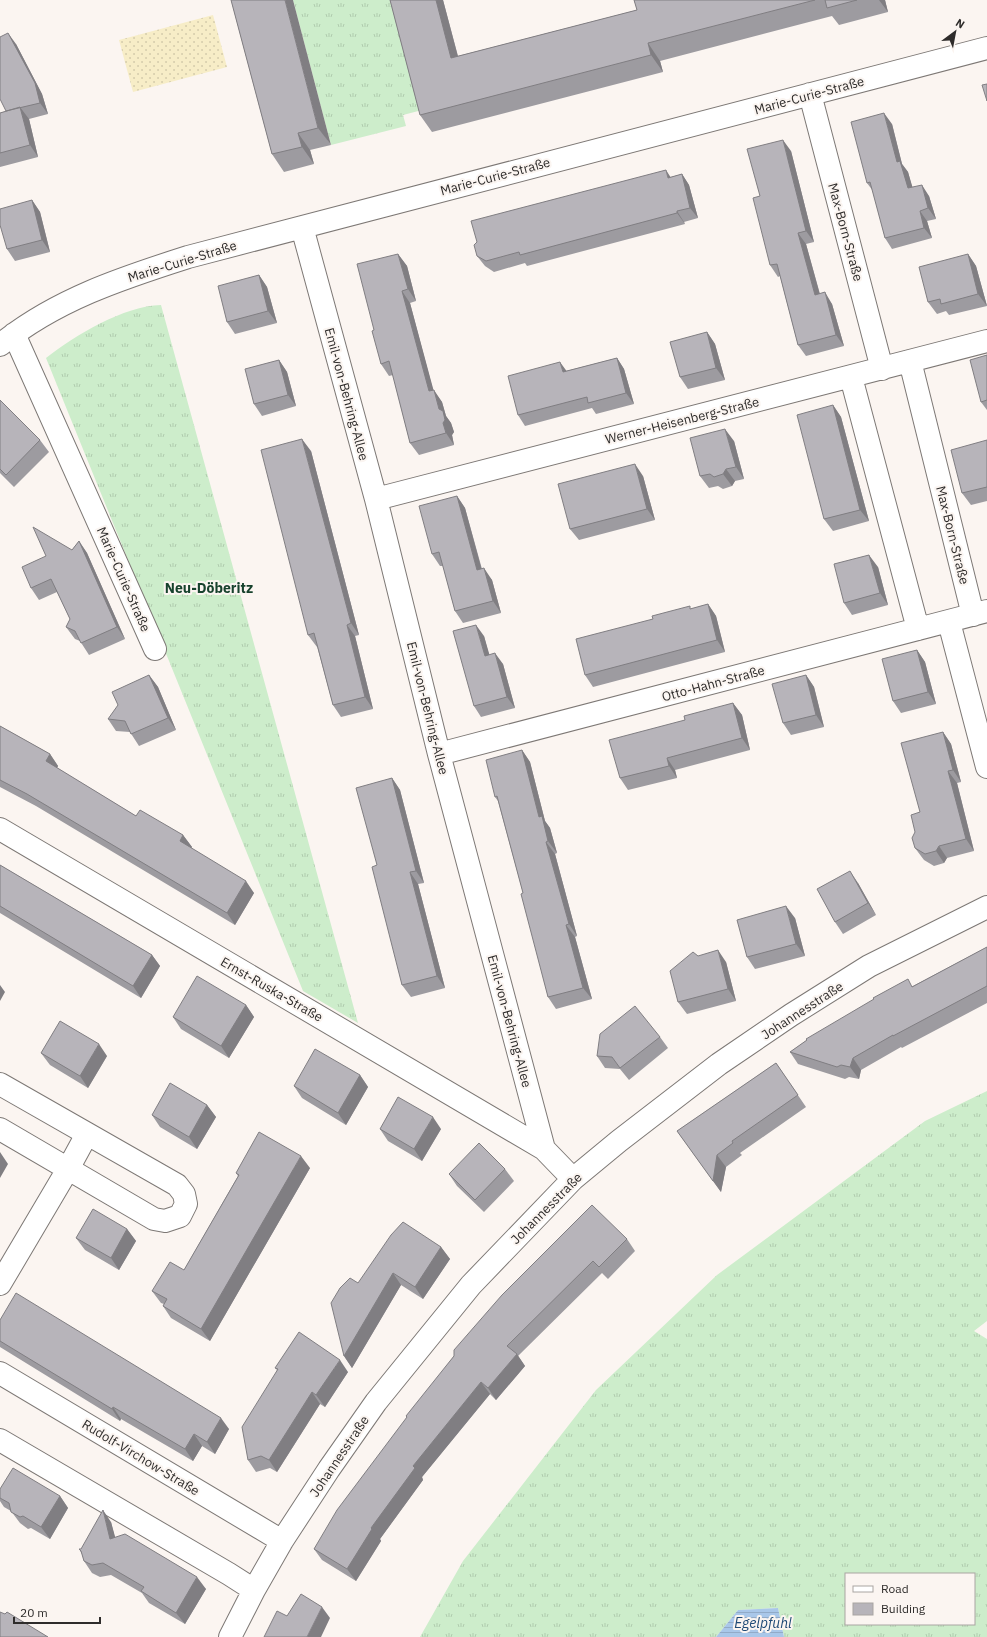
<svg xmlns="http://www.w3.org/2000/svg" width="987" height="1637" font-family="'IBM Plex Sans',sans-serif">
	<style>
		.grass { fill: url(#grass-tufts); fill-rule: evenodd }
		.sand { fill: url(#sand-dots) }
		.water { fill: url(#water-rules) }
		.lines { fill: none; stroke-linecap: round; stroke-linejoin: round }
		.minor-casing { stroke: #7d7875; stroke-width: 24 }
		.minor { stroke: #fff; stroke-width: 22 }
		.wall { fill: #9d9ba0 }
		.shaded-wall { fill: #807e82 }
		.building { fill: #b7b4ba; stroke: #807e82 }
		.labels { text-anchor: middle; stroke-width: 4; stroke-linejoin: round; paint-order: stroke }
		.street-label { font-size: 13px; fill: #2e2c2b; stroke: #fbf5f1 }
		.neighbourhood-label { font-size: 14px; font-weight: bold; fill: #17422d; stroke: #fbf5f1 }
		.water-label { font-size: 14px; font-style: italic; fill: #204b77; stroke: #fbf5f1 }
	</style>
	<defs>
		<pattern id="grass-tufts" width="24" height="20" patternUnits="userSpaceOnUse"><rect width="24" height="20" fill="#cdedcb"/><path d="M3 7l-1-3M5 7V3M7 7l1-3M15 17l-1-3M17 17v-4M19 17l1-3" fill="none" stroke="#b0cbae"/></pattern>
		<pattern id="sand-dots" width="8" height="8" patternUnits="userSpaceOnUse"><rect width="8" height="8" fill="#f7edc7"/><path d="M2 2h.1M6 6h.1" fill="none" stroke="#d4cbab" stroke-width="1.8" stroke-linecap="round"/></pattern>
		<pattern id="water-rules" width="6" height="5" patternUnits="userSpaceOnUse"><rect width="6" height="5" fill="#a9c7e9"/><path d="M0 2.5h6" fill="none" stroke="#92abc8"/></pattern>
	</defs>
	<rect width="100%" height="100%" fill="#fbf5f1"/>
	<path class="grass" d="M293 0H397L426 109 403 115 406 126 331 145Z
		M161 305 358 1023 303 991 46 358C75 335 124 306 161 305Z
		M987 1091V1321L974 1331 987 1339V1637H784L778 1608 738 1610 716 1637H420L463 1561 596 1390 717 1275 925 1121ZM846 1574H974V1624H846Z"/>
	<path class="sand" d="M213 15 227 67 133 92 119 40Z"/>
	<path class="water" d="M778 1608 784 1637H716L738 1610Z"/>
	<g class="lines">
		<defs>
			<path id="minor" d="M810 94 882 369
				M302 227 376 499 439 754 544 1149 573 1179
				M14 334 155 649
				M0 345C55 300 122 278 188 257L987 48
				M910 361 973 615
				M851 377 918 629
				M376 499 987 341
				M949 622 987 767
				M439 754 987 611
				M0 829 544 1149
				M0 1084 177 1185 184 1194 186 1204 180 1216 165 1221 154 1219 0 1129
				M0 1284 68 1169 87 1134
				M0 1373 282 1541
				M0 1440 229 1574 254 1590
				M230 1637 254 1590 282 1541 329 1469 376 1402 471 1285 573 1179 619 1141 719 1064 791 1015 869 966 987 907"/>
		</defs>
		<use href="#minor" class="minor-casing"/>
		<use href="#minor" class="minor"/>
	</g>
	<path class="wall" d="M231 0 331 145 310 150 314 164 284 172 272 154Z
		M390 0H443L458 56 637 10 634 0H885L888 12 839 25 832 16 660 61 663 72 432 132 420 115Z
		M16 44 42 94 48 114 29 119 38 157 0 167V113L6 111Z
		M892 124 902 164 908 172 912 187 929 196 936 219 927 221 932 238 892 249 885 238 873 191 867 183Z
		M791 151 814 242 806 244 820 294 832 304 844 346 806 356 798 345 780 276 778 277 770 265 760 196Z
		M682 174 689 185 698 218 684 222 685 224 527 266 525 263 494 272 485 266 477 256 671 177Z
		M32 200 40 212 50 252 15 261 7 249Z
		M398 254 407 266 416 301 410 303 433 390 442 402 446 416 451 423 454 432 452 435 454 445 419 455 410 443 393 375 389 376 381 364 374 330Z
		M968 254 976 266 987 306 949 315 946 311 937 314 928 302Z
		M259 275 267 287 277 323 235 334 227 322Z
		M707 332 715 344 725 380 688 389 680 377Z
		M987 355V410L981 402Z
		M617 358 624 369 634 404 596 414 592 408 525 426 518 415 566 371Z
		M279 360 287 372 296 406 262 416 254 404Z
		M0 400 40 440 49 452 14 487 0 473Z
		M833 405 841 417 869 521 833 531 824 519Z
		M987 440V501L971 505 962 493Z
		M734 441 744 479 735 481 732 486 723 489 718 486 709 488 700 476Z
		M311 451 359 635 355 636 373 709 341 717 333 705 317 646V647L308 635Z
		M643 476 655 520 579 540 570 529Z
		M457 496 465 508 482 569 492 580 501 613 463 623 455 611 443 566H440L432 554Z
		M79 541 87 553 125 639 89 655 80 641 75 639 66 627 70 619 57 592 39 600 31 588 72 550Z
		M878 567 888 605 852 615 844 603Z
		M708 604 716 616 725 652 593 687 585 675 691 609Z
		M484 636 489 655 503 664 515 708 481 717 474 706Z
		M917 650 925 662 936 704 901 713 893 701Z
		M149 675 158 687 176 730 139 746 130 732 116 731 108 719Z
		M806 675 814 687 824 727 791 735 783 723Z
		M733 703 742 715 750 750 675 770 677 778 628 790 620 778 685 720Z
		M0 726 50 754 58 766 57 768 136 816 183 835 192 847 191 848 254 893 235 925 36 806 0 787Z
		M943 732 951 744 961 782 957 783 974 851 947 858 944 863 934 866 924 860 915 848V832L920 812Z
		M522 750 530 762 545 821 550 828 557 853 555 854 577 936 575 937 592 999 556 1009 548 997 523 893 498 801 495 797Z
		M392 778 400 790 424 883 418 884 445 988 411 997 402 985 377 865Z
		M0 865 152 955 160 966 141 998 0 913Z
		M858 883 876 915 843 934 835 922Z
		M795 918 805 956 755 969 747 957Z
		M987 947V1003L902 1048 901 1047 861 1070 859 1079 849 1077 845 1079 798 1064 790 1052 807 1040 913 986Z
		M698 956 726 962 736 1001 687 1014 678 1002Z
		M246 1005 254 1017 229 1058 181 1029 173 1017Z
		M660 1037 668 1048 629 1080 620 1069 605 1068 597 1056Z
		M41 1053 107 1056 88 1088 50 1065Z
		M776 1063 806 1107 740 1153 742 1155 726 1167 721 1192 677 1131Z
		M360 1075 368 1087 346 1125 302 1098 294 1086Z
		M207 1105 216 1117 197 1149 160 1127 152 1115Z
		M380 1129H441L422 1161 388 1141Z
		M310 1168 210 1341 171 1318 163 1306 164 1304 161 1303 152 1291 184 1270 238 1176 236 1173Z
		M505 1169 514 1181 484 1212 457 1186 449 1174Z
		M127 1229 136 1241 119 1270 85 1250 76 1238Z
		M627 1239 635 1251 608 1279 602 1273 518 1356 525 1366 496 1400 490 1394 422 1477 423 1480 380 1539 381 1541 356 1581 322 1560 314 1549 454 1356V1350Z
		M441 1247 450 1259 423 1299 401 1285 352 1368 344 1356 358 1283Z
		M0 1320 229 1429 215 1454 202 1446 193 1461 121 1419 120 1421 0 1347Z
		M275 1368 348 1372 325 1407 320 1404 277 1472 270 1468 256 1472 248 1460 277 1370Z
		M0 1489 60 1496 68 1508 50 1539 31 1528 28 1529 20 1523 11 1511 4 1507 0 1501Z
		M111 1522 115 1538 206 1589 185 1624 149 1603 142 1593 111 1575 100 1577 92 1573 84 1561 82 1554 79 1549H81Z"/>
	<path class="shaded-wall" d="M285 0H293L331 145 318 128Z
		M436 0H443L463 76 451 58Z
		M879 0H885L888 12Z
		M8 33 16 44 42 94 48 114 40 103Z
		M648 43 660 61 663 72 651 55Z
		M20 107 29 119 38 157 30 145Z
		M884 113 892 124 902 164 908 172 916 199 908 188 897 162Z
		M298 133 310 150 314 164 302 147Z
		M783 140 791 151 814 242 806 231Z
		M666 170 673 181 668 178Z
		M682 174 689 185 698 218 690 208Z
		M922 185 929 196 936 219 928 208Z
		M32 200 40 212 50 252 42 240Z
		M677 211 684 222 685 224 677 213Z
		M920 211 927 221 932 238 924 228Z
		M798 233 806 244 823 306 815 295Z
		M398 254 407 266 416 301 408 289Z
		M968 254 976 266 987 306 978 294Z
		M259 275 267 287 277 323 268 311Z
		M402 291 410 303 437 403 429 391Z
		M825 292 832 304 844 346 836 335Z
		M707 332 715 344 725 380 716 368Z
		M617 358 624 369 634 404 626 393Z
		M279 360 287 372 296 406 288 395Z
		M560 362 568 373 563 372Z
		M434 390 442 402 446 416 451 423 454 432 452 435 454 445 446 433Z
		M833 405 841 417 869 521 860 510Z
		M725 429 734 441 744 479 736 467Z
		M302 439 311 451 359 635 351 623Z
		M635 464 643 476 655 520 647 509Z
		M726 469 735 481 732 486 723 474Z
		M457 496 465 508 485 582 477 570Z
		M79 541 87 553 125 639 117 627Z
		M869 555 878 567 888 605 880 593Z
		M484 568 492 580 501 613 493 601Z
		M708 604 716 616 725 652 717 640Z
		M347 625 355 636 373 709 365 697Z
		M476 625 484 636 493 667 485 656Z
		M917 650 925 662 936 704 928 692Z
		M495 653 503 664 515 708 507 697Z
		M149 675 158 687 176 730 168 718Z
		M806 675 814 687 824 727 816 715Z
		M733 703 742 715 750 750 742 738Z
		M943 732 951 744 961 782 953 770Z
		M522 750 530 762 545 821 550 828 557 853 548 841 539 817Z
		M50 754 58 766 54 773 46 761Z
		M667 758 675 770 677 778 669 766Z
		M948 771 957 783 974 851 966 839Z
		M392 778 400 790 424 883 416 871Z
		M183 835 192 847 188 853 180 841Z
		M546 842 555 854 577 936 569 924Z
		M939 846 947 858 944 863 936 851Z
		M850 871 858 883 876 915 868 903Z
		M410 872 418 884 445 988 437 976Z
		M246 881 254 893 235 925 227 913Z
		M786 906 795 918 805 956 796 944Z
		M566 925 575 937 592 999 583 988Z
		M718 950 726 962 736 1001 728 989Z
		M152 955 160 966 141 998 133 986Z
		M0 985 5 992 0 1001Z
		M246 1005 254 1017 229 1058 221 1046Z
		M99 1044 107 1056 88 1088 80 1076Z
		M853 1058 861 1070 859 1079 850 1067Z
		M360 1075 368 1087 346 1125 338 1113Z
		M207 1105 216 1117 197 1149 189 1137Z
		M433 1117 441 1129 422 1161 414 1149Z
		M0 1152 8 1164 0 1178Z
		M717 1155 726 1167 721 1192 713 1181Z
		M301 1156 310 1168 210 1341 201 1329Z
		M127 1229 136 1241 119 1270 111 1258Z
		M441 1247 450 1259 423 1299 415 1287Z
		M393 1273 401 1285 352 1368 344 1356Z
		M517 1354 525 1366 496 1400 488 1388Z
		M340 1360 348 1372 325 1407 316 1395Z
		M481 1382 490 1394 422 1477 423 1480 380 1539 381 1541 356 1581 347 1569 371 1528 413 1466Z
		M312 1392 320 1404 277 1472 269 1460Z
		M113 1407 121 1419 120 1421 112 1409Z
		M221 1418 229 1429 215 1454 207 1442Z
		M194 1434 202 1446 193 1461 185 1449Z
		M60 1496 68 1508 50 1539 41 1527Z
		M103 1510 111 1522 119 1551 110 1539Z
		M197 1577 206 1589 185 1624 176 1613Z
		M322 1607 330 1618 321 1637H307Z"/>
	<path class="building" d="M231 0H285L318 128 298 133 302 147 272 154Z
		M390 0H436L451 58 637 10 634 0H815L648 43 651 55 420 115Z
		M825 0H857L827 8Z
		M8 33 35 83 40 103 6 111 0 99V37Z
		M987 84V101L982 85Z
		M20 107 30 145 0 153V113Z
		M884 113 897 162 900 161 908 188 922 185 928 208 920 211 924 228 885 238 870 182 867 183 851 122Z
		M783 140 806 231 798 233 815 295 825 292 836 335 798 345 777 264 770 265 753 198 760 196 747 149Z
		M666 170 668 178 682 174 690 208 677 211V213L520 255 519 252 486 261 477 256 474 245 477 242 471 221Z
		M32 200 42 240 7 249 0 225V209Z
		M398 254 408 289 402 291 429 391 434 390 439 409 443 411 445 420 443 423 446 433 410 443 389 361 381 364 372 331 374 330 357 264Z
		M968 254 978 294 941 304 940 299 928 302 919 267Z
		M259 275 268 311 227 322 218 286Z
		M707 332 716 368 680 377 670 342Z
		M987 355V400L981 402 970 360Z
		M617 358 626 393 588 403 587 397 518 415 508 376 560 362 563 372Z
		M279 360 288 395 254 404 245 369Z
		M0 400 40 440 6 475 0 469Z
		M833 405 860 510 824 519 797 415Z
		M725 429 736 467 726 469 723 474 714 477 710 474 700 476 690 438Z
		M302 439 351 623 347 625 365 697 333 705 314 633 308 635 261 450Z
		M987 440V487L962 493 951 450Z
		M635 464 647 509 570 529 558 484Z
		M457 496 477 570 484 568 493 601 455 611 439 552 432 554 419 506Z
		M33 527 72 550 79 541 117 627 81 643 75 631 66 627 70 619 51 579 31 588 22 567 46 556Z
		M869 555 880 593 844 603 834 564Z
		M708 604 717 640 585 675 576 639 653 619 652 616 690 606V609Z
		M476 625 485 656 495 653 507 697 474 706 453 631Z
		M917 650 928 692 893 701 882 659Z
		M149 675 168 718 131 734 125 721 108 719 118 705 112 692Z
		M806 675 816 715 783 723 772 684Z
		M733 703 742 738 667 758 669 766 620 778 609 740 685 720 684 716Z
		M0 726 50 754 46 761 136 816 140 810 183 835 180 841 246 881 227 913 27 794 0 780Z
		M943 732 953 770 948 771 966 839 939 846 936 851 925 854 915 848 912 838 915 832 911 815 920 812 901 743Z
		M522 750 539 817 542 816 548 841 546 842 569 924 566 925 583 988 548 997 521 894 523 893 497 796 495 797 486 760Z
		M392 778 416 871 410 872 437 976 402 985 372 867 377 865 356 788Z
		M0 865 152 955 133 986 0 906Z
		M850 871 868 903 835 922 817 889Z
		M786 906 796 944 747 957 737 920Z
		M987 947V986L893 1036V1035L853 1058 850 1067 841 1065 837 1067 790 1052 807 1040 806 1039 874 999 873 998 908 979 912 987Z
		M718 950 728 989 678 1002 670 971 693 952 698 956Z
		M197 976 246 1005 221 1046 173 1017Z
		M635 1006 660 1037 620 1068 612 1057 597 1056 600 1034Z
		M60 1021 99 1044 80 1076 41 1053Z
		M315 1049 360 1075 338 1113 294 1086Z
		M776 1063 798 1095 732 1141 733 1143 717 1155 713 1181 677 1131Z
		M170 1083 207 1105 189 1137 152 1115Z
		M398 1097 433 1117 414 1149 380 1129Z
		M259 1132 301 1156 201 1329 163 1306 167 1299 152 1291 170 1262 184 1270 239 1175 236 1173Z
		M479 1143 505 1169 475 1200 449 1174Z
		M592 1205 627 1239 599 1267 593 1261 507 1346 517 1354 488 1388 481 1382 413 1466 415 1468 371 1528 372 1529 347 1569 314 1549 337 1510 407 1417 406 1416 454 1356V1350L502 1295Z
		M93 1209 127 1229 111 1258 76 1238Z
		M403 1222 441 1247 415 1287 393 1273 344 1356 331 1303 340 1288 350 1278 358 1283 391 1235Z
		M16 1293 221 1418 207 1442 194 1434 185 1449 113 1407 112 1409 0 1341V1320Z
		M299 1332 340 1360 316 1395 312 1392 269 1460 261 1456 248 1460 242 1427 278 1369 275 1368Z
		M13 1468 60 1496 41 1527 23 1516 20 1517 11 1512 9 1503 0 1498V1489Z
		M103 1510 110 1539 125 1534 197 1577 176 1613 141 1591 144 1587 103 1563 92 1565 84 1561 81 1551 79 1549H81Z
		M301 1594 322 1607 307 1637H264L277 1611 287 1616Z
		M0 1612 5 1614 7 1612 48 1637H0Z"/>
	<g class="labels">
		<g class="street-label">
			<text transform="translate(809 95) rotate(-15)" y="5">Marie-Curie-Straße</text>
			<text transform="translate(495 176) rotate(-15)" y="5">Marie-Curie-Straße</text>
			<text transform="translate(846 232) rotate(75)" y="5">Max-Born-Straße</text>
			<text transform="translate(182 261) rotate(-17)" y="5">Marie-Curie-Straße</text>
			<text transform="translate(347 394) rotate(75)" y="5">Emil-von-Behring-Allee</text>
			<text transform="translate(682 420) rotate(-14)" y="5">Werner-Heisenberg-Straße</text>
			<text transform="translate(953 535) rotate(76)" y="5">Max-Born-Straße</text>
			<text transform="translate(124 579) rotate(66)" y="5">Marie-Curie-Straße</text>
			<text transform="translate(713 683) rotate(-15)" y="5">Otto-Hahn-Straße</text>
			<text transform="translate(428 708) rotate(76)" y="5">Emil-von-Behring-Allee</text>
			<text transform="translate(272 989) rotate(30)" y="5">Ernst-Ruska-Straße</text>
			<text transform="translate(802 1010) rotate(-33)" y="5">Johannesstraße</text>
			<text transform="translate(510 1021) rotate(75)" y="5">Emil-von-Behring-Allee</text>
			<text transform="translate(546 1208) rotate(-45)" y="5">Johannesstraße</text>
			<text transform="translate(339 1456) rotate(-56)" y="5">Johannesstraße</text>
			<text transform="translate(141 1457) rotate(31)" y="5">Rudolf-Virchow-Straße</text>
		</g>
		<g class="neighbourhood-label">
			<text x="209" y="593">Neu-Döberitz</text>
		</g>
		<g class="water-label">
			<text x="763" y="1628">Egelpfuhl</text>
		</g>
	</g>
	<rect x="845" y="1573" width="130" height="52" fill="#fbf5f1" stroke="#a9a5a2"/>
	<rect x="853" y="1586" width="20" height="6" fill="#ffffff" stroke="#a9a5a2"/>
	<text x="881" y="1593" font-size="12" fill="#2e2c2b">Road</text>
	<rect x="853" y="1603" width="20" height="12" fill="#b7b4ba" stroke="#a9a5a2"/>
	<text x="881" y="1613" font-size="12" fill="#2e2c2b">Building</text>
	<g transform="translate(955 32) rotate(32)" stroke="#fbf5f1" stroke-width="3" paint-order="stroke">
	<path d="M0-3L7 15L0 10L-7 15Z" fill="#2e2c2b"/>
	<text y="-6" font-size="11" font-weight="bold" text-anchor="middle" fill="#2e2c2b">N</text>
	</g>
	<path d="M14 1617v6h86v-6" fill="none" stroke="#2e2c2b" stroke-width="2"/>
	<text x="20" y="1617" font-size="12" fill="#2e2c2b" stroke="#fbf5f1" stroke-width="3" paint-order="stroke">20 m</text>
</svg>
